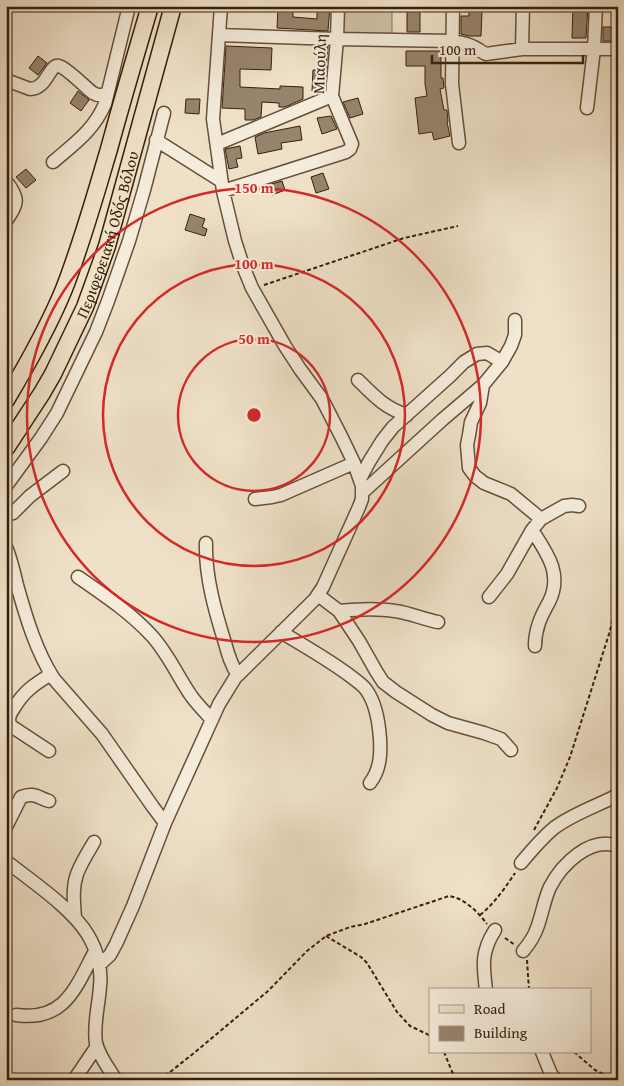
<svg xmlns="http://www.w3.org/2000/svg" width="624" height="1086" font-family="'Gentium Book Plus',serif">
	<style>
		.green { fill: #d0c0a8; stroke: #84705a }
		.building { fill: #97846d; stroke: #371f0b }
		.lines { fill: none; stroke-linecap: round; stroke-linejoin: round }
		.minor-casing { stroke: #65503a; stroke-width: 15 }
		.major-casing { stroke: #371f0b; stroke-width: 19 }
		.path { stroke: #371f0b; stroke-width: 2; stroke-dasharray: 4 2.5; stroke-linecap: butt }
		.minor { stroke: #f5ecdb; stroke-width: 12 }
		.major { stroke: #efe1c8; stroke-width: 16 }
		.ring { fill: none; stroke: #d62828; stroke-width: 2.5 }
		.labels { text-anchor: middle; stroke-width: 4; stroke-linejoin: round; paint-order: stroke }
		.street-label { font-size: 16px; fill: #371f0b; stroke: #f5ecdb }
		.centre { fill: #d62828; stroke: #f5ecdb; stroke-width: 2.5 }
		.ring-label { font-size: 15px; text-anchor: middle; font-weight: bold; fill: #d62828; stroke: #f5ecdb; stroke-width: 4; stroke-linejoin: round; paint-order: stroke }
	</style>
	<rect width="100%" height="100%" fill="#efe1c8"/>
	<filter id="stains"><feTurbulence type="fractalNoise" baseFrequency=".004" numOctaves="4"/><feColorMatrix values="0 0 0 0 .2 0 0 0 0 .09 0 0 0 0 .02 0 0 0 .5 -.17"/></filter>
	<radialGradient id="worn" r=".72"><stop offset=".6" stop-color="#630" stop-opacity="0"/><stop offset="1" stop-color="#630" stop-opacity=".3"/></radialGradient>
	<path class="green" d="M342 6H392V37L341 36Z"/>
	<path class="building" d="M317 6H330L328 31 277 28 278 8 293 9V17L317 19Z
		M573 6H588L586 38H572Z
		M469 11H482L481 36H469L461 34V16H469Z
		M407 12H420V32H407Z
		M603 27H618V41H603Z
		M226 46 272 48 271 70 240 69V87L280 89V86L303 87V99L285 107H279V103L262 102 261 117 253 120H245V109L222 108Z
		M320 47H328L324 90 321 92 312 91 313 70H319Z
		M406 51H441V78H443L444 88 440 89 444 110H447L448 122H447L450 136 434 140 432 132 419 134 415 98 427 96 425 84V66H406Z
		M38 56 47 63 38 75 29 68Z
		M78 91 89 100 81 111 70 103Z
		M358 98 363 114 350 118 343 102Z
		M186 99H200L199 114 185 113Z
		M331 116 337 129 322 134 317 118Z
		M300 126 302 140 281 143 282 149 258 154 255 137 264 133Z
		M240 146 242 158 236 159 238 167 229 169 225 149Z
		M26 169 36 180 26 188 16 177Z
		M323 173 329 189 316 193 311 177Z
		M282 181 285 190 272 195 268 185Z
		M190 214 205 219 202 227 207 229 205 236 185 230Z"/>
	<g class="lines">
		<defs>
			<path id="minor" d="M453 6 452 84 459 143
				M219 35 337 39 452 41C459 42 467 43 474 47 479 49 481 52 486 54L522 49H618
				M522 49 523 6
				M6 80 30 89C47 89 49 64 59 66 67 68 86 88 93 93 98 96 102 96 107 93
				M587 108 594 49 596 6
				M156 140 221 181
				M217 144 332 96
				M53 162C75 143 93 131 105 104L129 6
				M6 181C20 199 18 203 6 221
				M223 191 346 152 350 149 352 144 332 96 337 39 338 6
				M358 380C374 396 385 408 407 415
				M483 385 480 403 471 422 469 435 467 445 469 468 475 476 484 483 511 494 541 519
				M360 479 369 462 382 441 393 427 450 376 464 362 477 354 487 353 502 362
				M6 486 41 438 57 413 96 332 108 301 129 241 144 190 164 113
				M363 492 442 420 483 385 502 362 511 346 515 335V320
				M255 499 272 497 281 495 354 463
				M6 515 13 513 30 496 63 471
				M532 530C547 553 563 574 549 602 541 616 535 629 535 646
				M206 543C205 576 215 611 225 643 228 654 231 665 238 675
				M6 547C11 559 14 572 17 585 26 617 36 651 54 679L102 734 153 807 165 823
				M78 577C104 595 131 613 152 636 169 655 178 677 192 697 198 705 206 713 212 720
				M318 595 339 611 359 641 376 671 383 682 396 692 432 715 448 723 484 733 501 739 511 750
				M489 597 507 574 532 530 541 519 564 506 572 505 579 506
				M339 611C358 609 377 608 395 611 410 613 423 619 438 622
				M281 632C306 647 331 661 353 678 358 682 364 686 367 691 376 704 379 724 380 739 381 755 380 770 370 783
				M49 751 11 726C7 719 10 714 14 708 24 691 35 684 51 674
				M6 827 21 797C34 792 37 797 49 801
				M6 861C31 881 72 908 88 935 97 950 102 969 100 986 99 1005 93 1024 96 1043 99 1056 109 1069 116 1080
				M521 863C531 851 542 838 554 828 572 814 597 806 618 795
				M75 918C74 903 72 888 77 874 81 863 88 852 94 842
				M523 951C529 944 534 937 537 928 542 915 544 900 550 887 562 864 590 836 618 846
				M99 965 110 955 116 944 133 906 165 823 219 704 235 678 315 599 323 587 359 507 362 499V486L354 463 342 438 322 399 300 369 285 346 252 288 243 266 235 241 223 191 213 119 221 6
				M486 990C483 965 481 952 495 930
				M16 1015C65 1022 76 987 95 951
				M542 1052 551 1074 556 1080
				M74 1080 97 1046"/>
			<g id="major">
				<path d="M6 400C27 365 48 328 64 289 82 243 95 196 109 149 122 101 136 54 150 6"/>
				<path id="s1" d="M6 448 42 393 53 374 85 307 107 246 173 6"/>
			</g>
		</defs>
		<use href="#minor" class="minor-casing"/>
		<use href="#major" class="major-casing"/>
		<path class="path" d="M264 285 404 238 458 226
			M534 830 557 788 570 757 609 634 618 600
			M480 915C494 904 505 888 515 873
			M326 936 361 957 367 963 397 1012 410 1026 427 1034 430 1036
			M505 938 515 945
			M527 960 529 990
			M444 1052 453 1074 457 1080
			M574 1052 595 1070 614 1079H618
			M160 1080 194 1053 268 991 307 951 326 936 350 927 365 924 449 896C464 898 478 912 487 924"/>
		<use href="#minor" class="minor"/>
		<use href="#major" class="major"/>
	</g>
	<g class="ring">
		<circle cx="254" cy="415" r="76"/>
		<circle cx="254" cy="415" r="151"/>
		<circle cx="254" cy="415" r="227"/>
	</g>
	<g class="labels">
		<g class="street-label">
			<text transform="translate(319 64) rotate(-88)" y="6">Μιαούλη</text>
			<text dy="6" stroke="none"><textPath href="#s1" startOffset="238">Περιφερειακή Οδός Βόλου</textPath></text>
		</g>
	</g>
	<circle cx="254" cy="415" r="8" class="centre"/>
	<g class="ring-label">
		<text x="254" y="193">150 m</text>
		<text x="254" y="269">100 m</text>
		<text x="254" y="344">50 m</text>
	</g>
	<rect width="624" height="1086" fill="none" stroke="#efe1c8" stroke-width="25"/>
	<rect x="8" y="8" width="609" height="1071" fill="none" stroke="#371f0b" stroke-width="2.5"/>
	<rect x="12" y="12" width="599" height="1061" fill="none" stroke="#371f0b"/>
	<rect x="429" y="988" width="162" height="65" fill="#f5ecdb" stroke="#a99a88"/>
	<rect x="439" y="1005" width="25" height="8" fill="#efe1c8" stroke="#a99a88"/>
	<text x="474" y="1014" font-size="15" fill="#371f0b">Road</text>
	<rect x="439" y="1026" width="25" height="15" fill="#97846d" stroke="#a99a88"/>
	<text x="474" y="1038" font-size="15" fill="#371f0b">Building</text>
	<path d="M432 55v8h151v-8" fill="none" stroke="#371f0b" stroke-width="2.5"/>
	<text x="439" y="55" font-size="15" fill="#371f0b" stroke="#f5ecdb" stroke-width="4" paint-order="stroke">100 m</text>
	<rect width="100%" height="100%" filter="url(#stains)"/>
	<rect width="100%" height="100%" fill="url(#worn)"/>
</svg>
